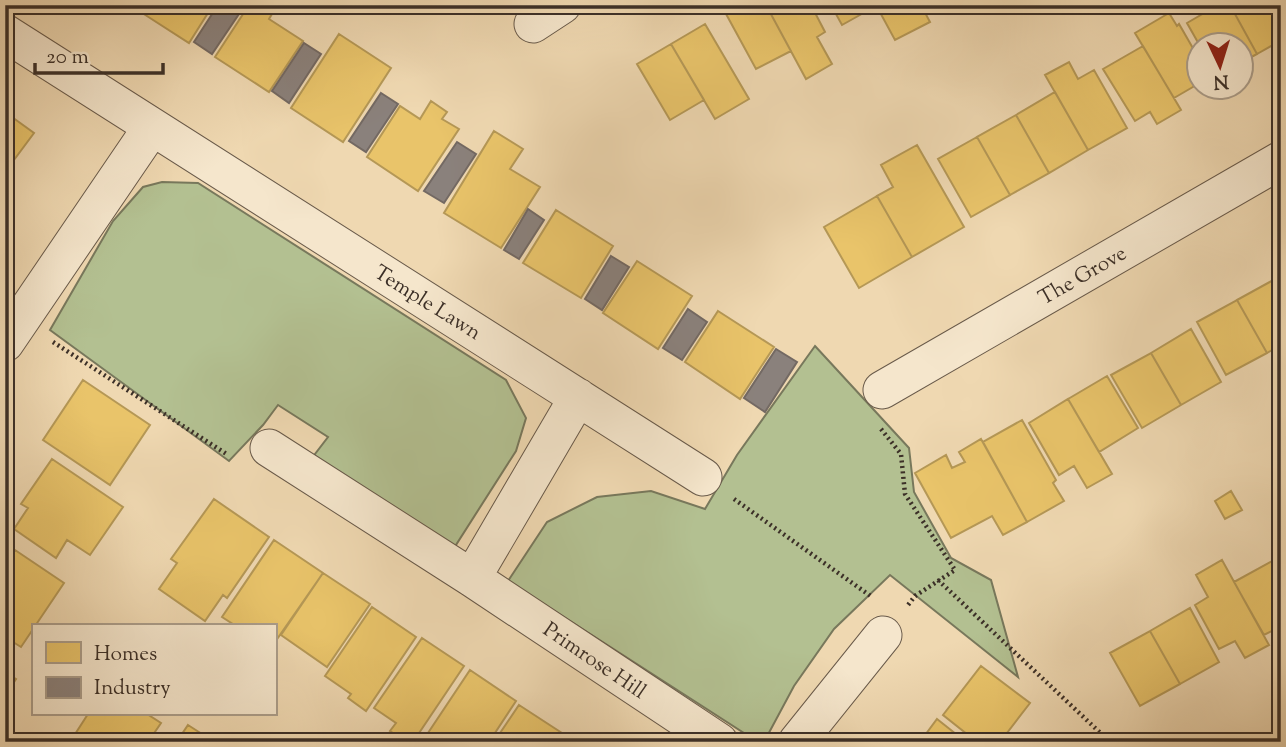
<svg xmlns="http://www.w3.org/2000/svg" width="1286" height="747" font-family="'Sorts Mill Goudy',serif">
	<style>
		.green { fill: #b3c091; stroke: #78785c; stroke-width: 2 }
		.homes { fill: #e9c46a; stroke: #b59856; stroke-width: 2 }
		.industry { fill: #8a817c; stroke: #736963; stroke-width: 2 }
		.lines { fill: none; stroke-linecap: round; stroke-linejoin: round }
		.street-casing { stroke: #695a4a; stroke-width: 39 }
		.path { stroke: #3c3028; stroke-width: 4.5; stroke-dasharray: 2 3.5; stroke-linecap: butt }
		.street { stroke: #f5e6cc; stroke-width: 37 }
		.labels { text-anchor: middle; stroke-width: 7; stroke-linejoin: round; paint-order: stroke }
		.street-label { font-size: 21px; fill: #3c3028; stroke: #f5e6cc }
	</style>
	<rect width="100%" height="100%" fill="#efd8b1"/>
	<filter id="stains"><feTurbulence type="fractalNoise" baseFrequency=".00286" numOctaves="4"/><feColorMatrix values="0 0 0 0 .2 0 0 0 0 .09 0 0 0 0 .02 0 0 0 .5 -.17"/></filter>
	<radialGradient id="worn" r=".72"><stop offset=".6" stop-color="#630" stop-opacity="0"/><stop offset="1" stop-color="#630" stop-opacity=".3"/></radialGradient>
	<path class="green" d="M162 182 198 183 506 380 526 418 516 451 454 548 312 458 328 437 278 405 263 425 229 461 50 330 113 221 143 187Z
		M815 346 909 448 914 492 951 558 991 580 1018 677 890 575 834 629 794 686 764 742H758L508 581 547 522 597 497 651 491 705 509 737 455Z"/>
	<path class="homes" d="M138 5H213L189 43 136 9Z
		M249 5H270L275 9 269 19 303 41 269 92 215 57Z
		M737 5H766L791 51 756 69 725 12Z
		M766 5H811L825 32 817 37 832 64 806 79Z
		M831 5H876V6L842 25Z
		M876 5H921L930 22 895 40Z
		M1218 5H1230L1257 54 1240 63V46H1200L1187 23Z
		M1230 5H1281V27L1274 31 1280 41 1257 54Z
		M1169 13 1177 26 1179 24 1198 57V84L1174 98 1135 33Z
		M705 24 749 99 715 119 671 44Z
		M339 34 391 68 343 142 291 108Z
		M671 44 704 100 670 120 637 64Z
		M1143 46 1181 110 1157 124 1150 112 1135 121 1103 69Z
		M1069 62 1078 79 1094 70 1127 128 1088 150 1045 75Z
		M1055 92 1088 150 1049 173 1016 115Z
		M431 101 447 112 442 119 459 129 418 191 367 157 400 106 420 119Z
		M5 112 34 133 5 172Z
		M1016 115 1049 173 1010 195 977 137Z
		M494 131 523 149 510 169 540 187 501 248 444 213Z
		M977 137 1010 195 971 217 938 159Z
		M917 145 964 227 912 257 877 196 893 187 881 165Z
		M877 196 912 257 859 288 824 227Z
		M556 210 613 246 581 298 523 263Z
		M637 261 692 296 658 349 603 313Z
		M1277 278 1281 285V345L1267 353 1237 300Z
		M1237 300 1267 353 1226 375 1197 322Z
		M718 311 774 347 740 399 685 362Z
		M1191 329 1221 382 1181 405 1151 353Z
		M1151 353 1181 405 1142 428 1111 375Z
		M1107 376 1138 428 1099 452 1068 399Z
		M83 380 150 425 110 485 43 440Z
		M1068 399 1112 474 1087 488 1074 466 1059 475 1029 423Z
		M1022 420 1056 480 1053 483 1064 501 1027 522 983 442Z
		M981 439 1027 522 1003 535 992 516 951 538 915 473 946 455 952 468 965 462 959 452Z
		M52 459 123 507 90 555 67 540 56 558 14 529 28 508 21 504Z
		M1231 491 1242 510 1225 519 1215 501Z
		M214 499 269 537 227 598 223 595 205 621 159 589 177 563 171 559Z
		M274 540 323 573 275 642V626H236L222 617Z
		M15 550 64 583 21 647 5 637V565Z
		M1222 560 1269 645 1245 658 1235 641 1219 649 1195 605 1208 597 1196 575Z
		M1274 560 1281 572V626L1264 635 1234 582Z
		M323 573 370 604 327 667 281 635Z
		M372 607 416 637 366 711 348 698 351 694 325 676Z
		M1190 608 1219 662 1180 684 1150 631Z
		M1150 631 1180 684 1140 706 1110 653Z
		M422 638 464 666 413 742H406L390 731 396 723 374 708Z
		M981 666 1030 703 1000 742H977L943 715Z
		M470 670 516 701 489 742H422Z
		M5 672 16 679 5 696Z
		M519 705 565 735 560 742H494Z
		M88 714H147L161 723 148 742H70Z
		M937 719 966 742H920Z
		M188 725 205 736 201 742 178 740Z"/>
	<path class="industry" d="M218 5H245L212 54 194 42Z
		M304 43 321 54 289 103 272 91Z
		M381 93 398 104 366 152 349 141Z
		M457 142 476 154 444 203 424 191Z
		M528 209 544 220 519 259 504 250Z
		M611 256 629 267 602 310 585 299Z
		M688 309 707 322 682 360 663 348Z
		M776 349 797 362 765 412 744 398Z"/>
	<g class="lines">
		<defs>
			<path id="street" d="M533 24 562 5
				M5 33 703 477
				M5 343 152 127
				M882 390 1281 160
				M269 448 472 578 719 742
				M472 578 578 397
				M797 742 883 635"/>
		</defs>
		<use href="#street" class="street-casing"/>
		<path class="path" d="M53 342 228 455
			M881 429 901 454 905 494 955 570 915 596 908 605
			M734 499 872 597
			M938 580 1110 742"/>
		<use href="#street" class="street"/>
	</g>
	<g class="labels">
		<g class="street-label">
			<text transform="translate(1082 275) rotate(-30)" y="7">The Grove</text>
			<text transform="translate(428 302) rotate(32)" y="7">Temple Lawn</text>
			<text transform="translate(595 660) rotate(34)" y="7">Primrose Hill</text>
		</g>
	</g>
	<rect width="1286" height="747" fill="none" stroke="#efd8b1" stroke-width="28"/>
	<rect x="7" y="7" width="1272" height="733" fill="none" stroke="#3c3028" stroke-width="3.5"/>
	<rect x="14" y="14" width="1258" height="719" fill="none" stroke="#3c3028" stroke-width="2"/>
	<rect x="32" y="624" width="245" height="91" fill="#f5e6cc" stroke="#ab9d8a" stroke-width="2"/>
	<rect x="46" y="642" width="35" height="21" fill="#e9c46a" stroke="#ab9d8a" stroke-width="2"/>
	<text x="94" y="660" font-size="21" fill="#3c3028">Homes</text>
	<rect x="46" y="677" width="35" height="21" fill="#8a817c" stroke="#ab9d8a" stroke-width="2"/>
	<text x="94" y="694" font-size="21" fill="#3c3028">Industry</text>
	<g transform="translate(1220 66) rotate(176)"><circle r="33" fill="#f5e6cc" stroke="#ab9d8a" stroke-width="2"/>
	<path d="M0-5L12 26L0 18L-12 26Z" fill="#8f2418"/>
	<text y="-10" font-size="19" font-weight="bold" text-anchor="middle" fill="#3c3028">N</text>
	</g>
	<path d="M35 63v10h128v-10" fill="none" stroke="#3c3028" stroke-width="3.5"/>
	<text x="46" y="63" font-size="21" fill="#3c3028" stroke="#f5e6cc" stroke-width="5" paint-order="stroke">20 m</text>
	<rect width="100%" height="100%" filter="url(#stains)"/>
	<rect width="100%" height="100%" fill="url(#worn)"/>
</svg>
